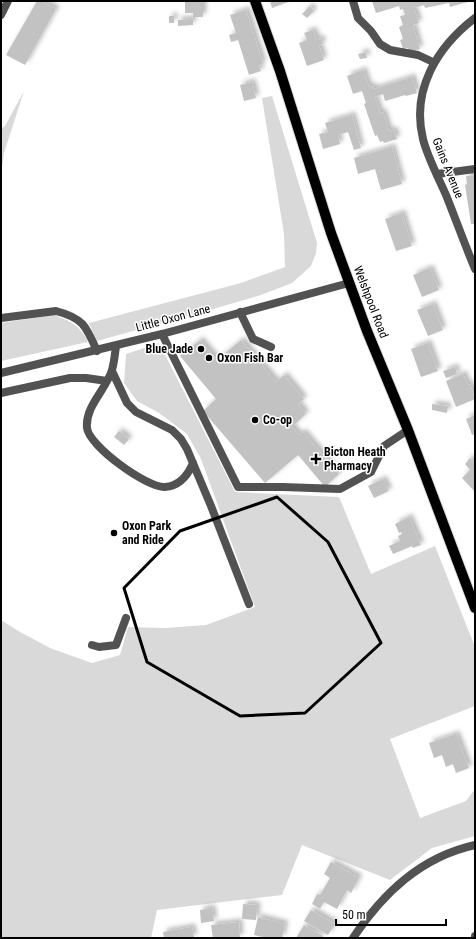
<svg xmlns="http://www.w3.org/2000/svg" width="476" height="939" font-family="'Roboto Condensed',sans-serif">
	<style>
		.green { fill: #d9d9d9 }
		.building { fill: #c2c2c2; filter: url(#shadow) }
		.lines { fill: none; stroke-linecap: round; stroke-linejoin: round }
		.primary-casing { stroke: #dbdbdb; stroke-width: 12 }
		.lane { stroke: #525252; stroke-width: 8 }
		.street { stroke: #525252; stroke-width: 8 }
		.primary { stroke: #000; stroke-width: 10 }
		.marked { fill: none; stroke: #000; stroke-width: 3; stroke-linejoin: round }
		.poi-dot { fill: #000; stroke: #fff; stroke-width: 1.5 }
		.labels { text-anchor: middle; stroke-width: 3; stroke-linejoin: round; paint-order: stroke }
		.street-label { font-size: 12px; fill: #000; stroke: #fff }
		.poi-label { font-size: 12px; font-weight: bold; fill: #000; stroke: #fff; text-anchor: start }
	</style>
	<defs>
		<filter id="shadow"><feDropShadow dx="3.5" dy="-3.5" stdDeviation="2" flood-color="#0004"/></filter>
	</defs>
	<rect width="100%" height="100%" fill="#fff"/>
	<path class="green" d="M24 91 4 153 1 173V129L5 126Z
		M272 96 317 243 316 253 311 266 292 283 261 295 213 309 97 341 89 323 241 283 285 267 284 234 262 98Z
		M54 315C70 321 80 325 88 342L1 361V323Z
		M159 343 235 492 339 497 371 574 435 546 475 647V706L390 739 420 818 466 801 475 789V836L432 848 390 880 302 845 282 895 157 910 151 938H1V620L20 632 50 648 92 663 120 655 128 627 165 628 206 625 255 607 201 459 187 434 159 413 137 401 124 383 126 354Z"/>
	<path class="building" d="M37 1H41L56 9 25 65 6 55Z
		M185 1H203V17H193V13H185Z
		M270 1H291L272 8Z
		M372 1H471L450 7 449 3 425 8 424 5 414 8V6H413L419 23 413 25 420 49 409 52 408 48 403 49 400 40 403 39 399 27 403 25 400 16 405 15 403 9 400 10 399 6 376 13Z
		M310 6 314 11 307 18 302 14Z
		M246 10 263 64 259 65 261 71 249 75 238 40 231 42 229 35 236 33 230 15Z
		M169 16H174V23H169Z
		M193 19V25L178 26V20Z
		M313 30 317 40 321 38 323 44 319 45 324 60 307 66 299 43 307 40 304 33Z
		M366 52 367 58 360 59 358 54Z
		M363 70 369 87 373 86 374 89 412 77 417 93 406 96 405 95 385 101 383 94 375 97 380 113 383 112 389 131 394 130 397 139 384 143 383 141 380 142 377 135 375 136 364 104 366 103 362 91 353 94 347 76Z
		M252 82 256 98 244 101 240 85Z
		M352 115 361 148 354 150 348 132 338 135 340 144 323 149 319 134 328 132 325 123Z
		M392 147 402 184 381 190 375 169 358 174 354 158Z
		M475 175V224H471L465 185 467 184 466 176Z
		M402 213 412 246 396 251 385 219Z
		M430 268 439 290 422 297 413 275Z
		M433 304 443 330 428 336 417 310Z
		M200 340 217 360 241 340 276 382 284 375 304 399 298 404 306 414 292 427 299 435 303 432 339 474 325 487 298 455 265 483 203 411 216 399 180 356Z
		M428 343 438 371 421 377 411 349Z
		M455 367 457 374 446 378 443 371Z
		M463 374 468 385 470 384 475 399 456 407 446 381Z
		M432 404 448 406 447 413 432 410Z
		M475 415V434L472 435 466 419Z
		M119 431 129 439 124 445 114 437Z
		M470 458 475 463V492L462 478 470 470 465 464Z
		M383 479 389 491 374 498 368 486Z
		M409 517 421 545 413 548 412 546 393 554 389 546 400 541 398 536 402 534 401 532 399 533 395 524Z
		M456 734 469 768 456 773 453 764 446 767 442 755 434 758 429 743Z
		M331 862 359 878 351 893 347 890 337 909 324 902 320 909 312 904 317 894 320 895 330 878 324 874Z
		M243 904 257 905 256 920 242 919Z
		M212 908 214 921 201 923 200 910Z
		M311 910 335 924 328 935 304 921Z
		M258 917 285 924 282 938H267L254 935Z
		M239 922 240 938H213L211 925Z
		M304 925 323 936 322 938H296Z
		M192 927 194 938H164L163 932Z"/>
	<g class="lines">
		<defs>
			<path id="primary" d="M255 1 280 71 331 233 367 331 408 430 475 608"/>
		</defs>
		<use href="#primary" class="primary-casing"/>
		<path class="lane" d="M353 1 358 18 371 31 380 44 390 50 418 55 433 62
			M437 174 475 169
			M240 312 253 339 271 347
			M1 318 56 311C83 318 86 326 97 351
			M162 334 238 487H283L340 489 371 472 384 446 408 430
			M116 346C115 354 114 363 112 370 106 390 85 406 87 428 89 446 147 488 165 487 179 486 188 475 193 463
			M112 371 127 403 136 412 172 430 181 439 187 449 211 506 249 604
			M1 393 70 378H86L107 381
			M92 645 99 647 116 645 126 618"/>
		<path class="street" d="M1 15 8 1
			M475 18C437 47 411 90 423 139 427 156 439 179 446 195 456 220 465 245 475 269
			M1 373 162 334 349 283
			M353 938C383 893 421 857 475 845
			M475 938V936"/>
		<use href="#primary" class="primary"/>
	</g>
	<path class="marked" d="M277 497 328 542 381 643 305 713 240 716 147 662 124 588 180 531Z"/>
	<g class="poi-dot">
		<circle cx="201" cy="349" r="4"/>
		<circle cx="209" cy="358" r="4"/>
		<circle cx="255" cy="420" r="4"/>
		<path d="M314 453h4v4h4v4h-4v4h-4v-4h-4v-4h4z"/>
		<circle cx="114" cy="533" r="4"/>
	</g>
	<g class="labels">
		<g class="street-label">
			<text transform="translate(448 168) rotate(68)" y="4">Gains Avenue</text>
			<text transform="translate(371 302) rotate(69)" y="4">Welshpool Road</text>
			<text transform="translate(173 318) rotate(-15)" y="4">Little Oxon Lane</text>
		</g>
		<g class="poi-label">
			<text x="193" y="353" text-anchor="end">Blue Jade</text>
			<text x="217" y="362">Oxon Fish Bar</text>
			<text x="263" y="424">Co-op</text>
			<text x="324" y="456">Bicton Heath<tspan x="324" dy="14">Pharmacy</tspan></text>
			<text x="122" y="530">Oxon Park<tspan x="122" dy="14">and Ride</tspan></text>
		</g>
	</g>
	<rect width="476" height="939" fill="none" stroke="#000000" stroke-width="4"/>
	<path d="M336 919v6h110v-6" fill="none" stroke="#000000" stroke-width="2"/>
	<text x="342" y="919" font-size="12" fill="#000000" stroke="#ffffff" stroke-width="3" paint-order="stroke">50 m</text>
</svg>
